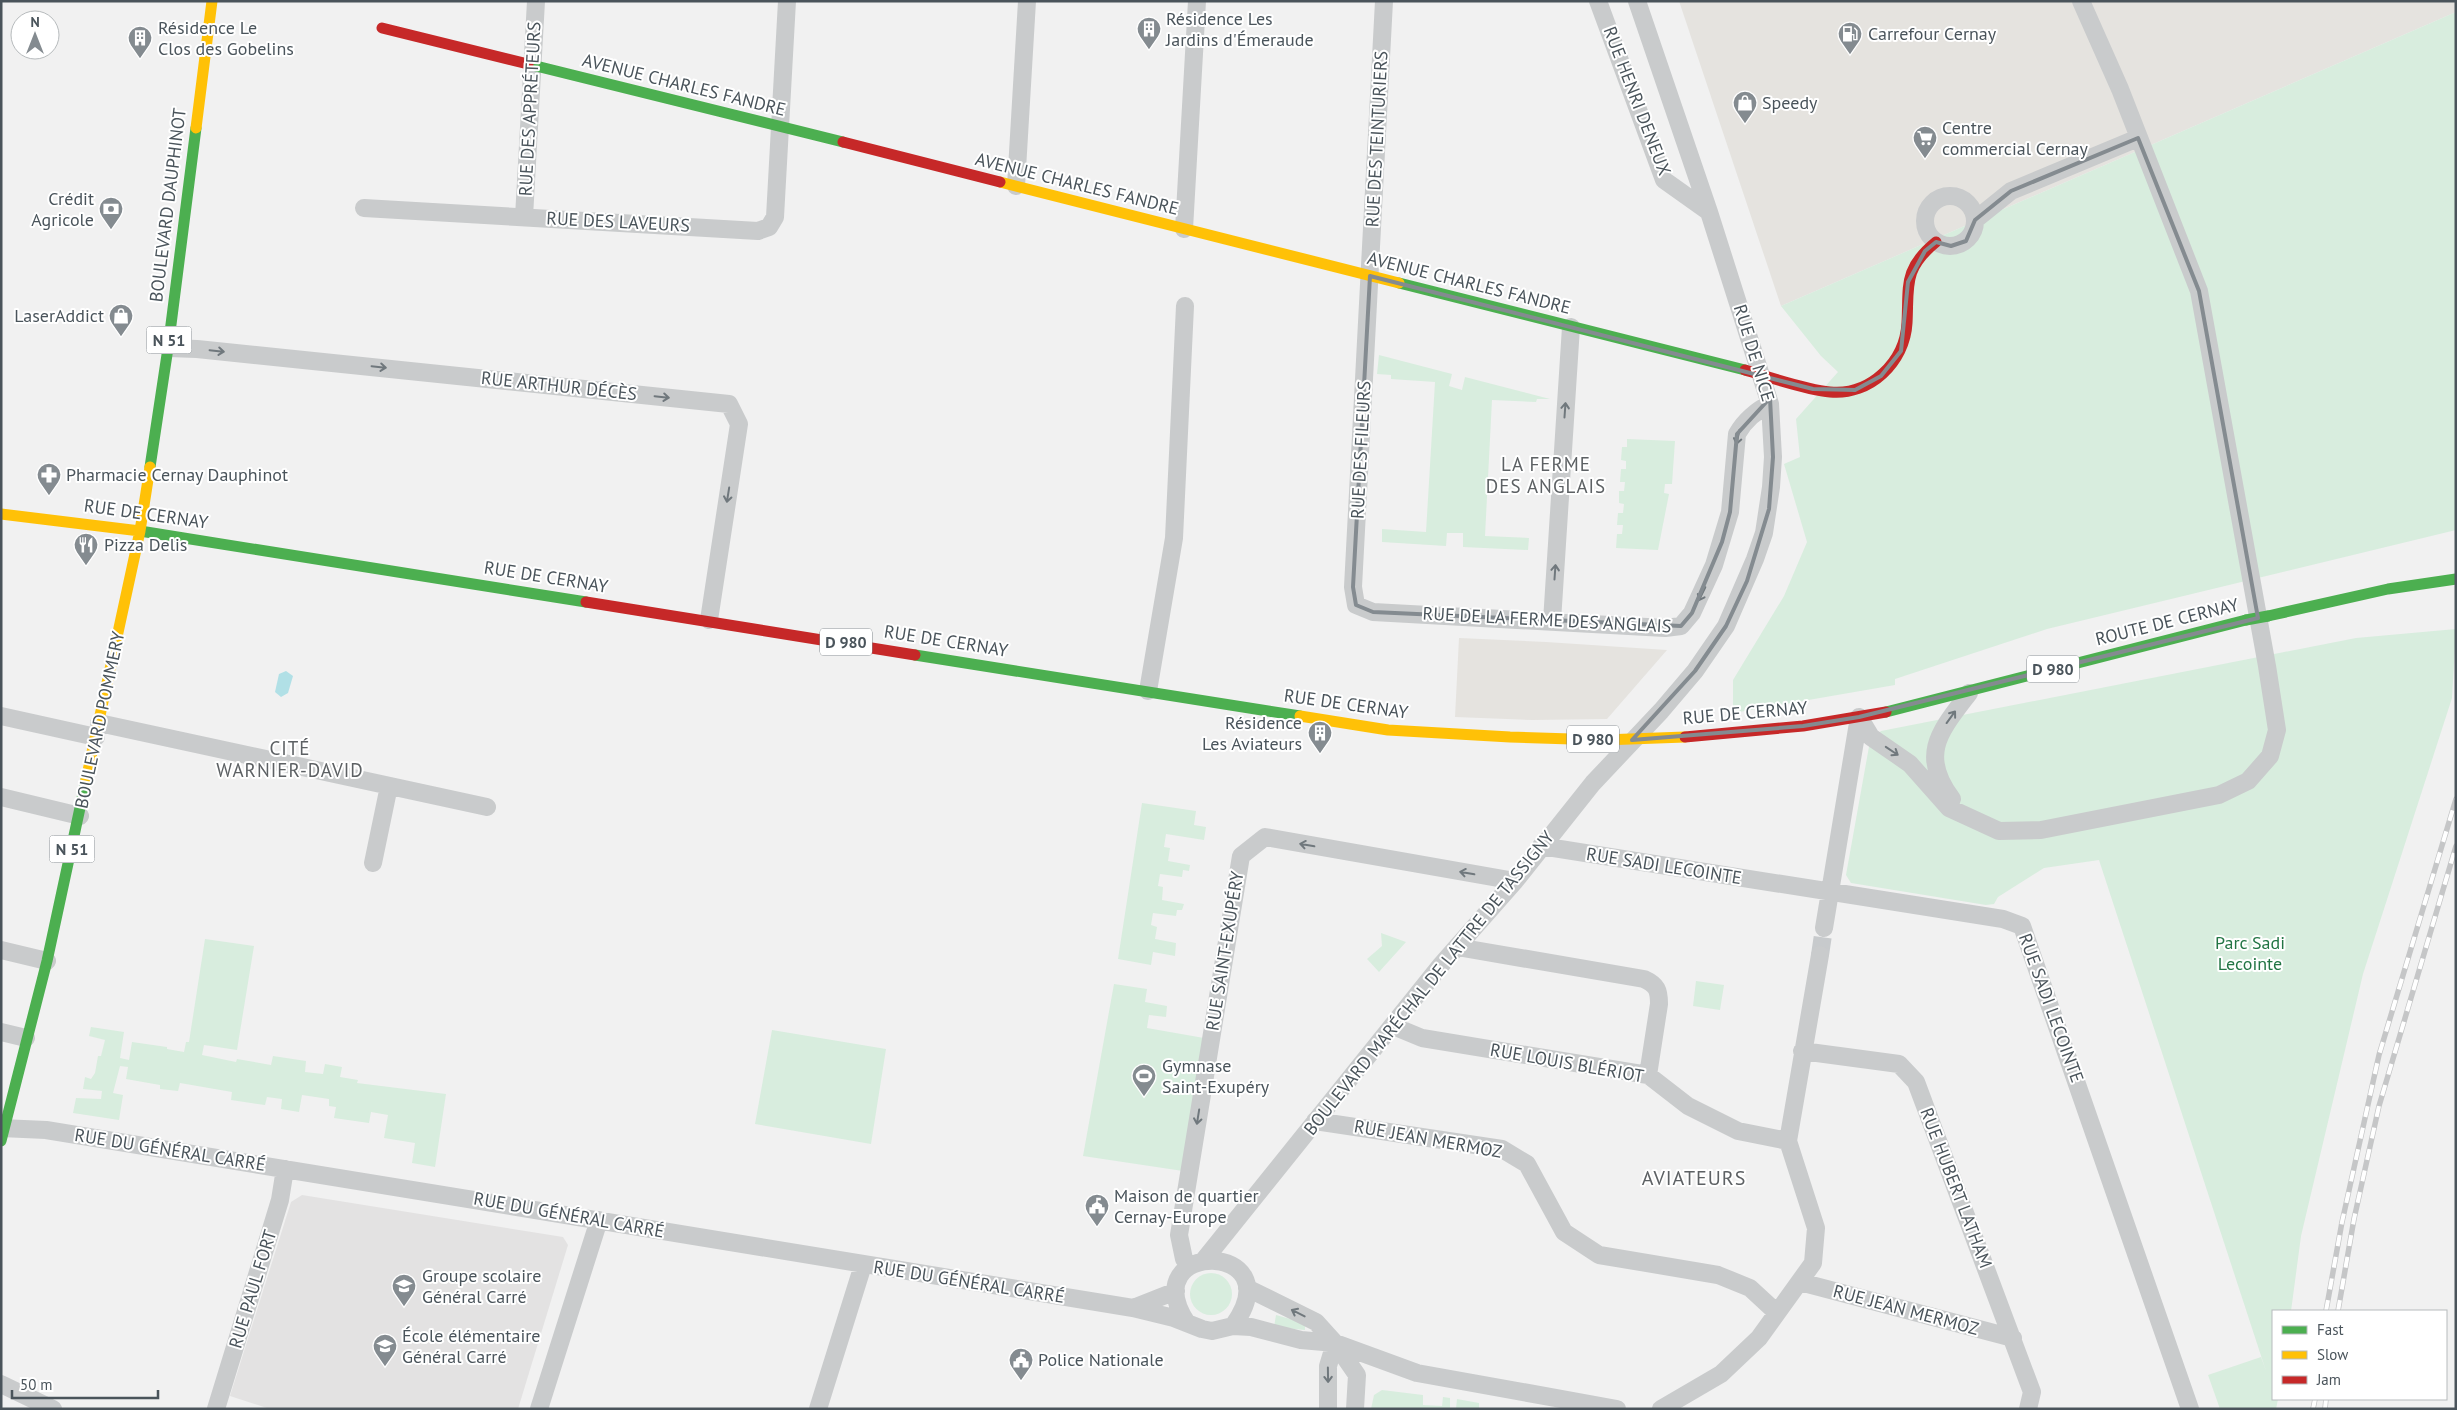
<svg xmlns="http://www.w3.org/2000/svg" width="2457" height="1410" font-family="'PT Sans',sans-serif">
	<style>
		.commercial { fill: #e5e3df }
		.education { fill: #e3e2e2 }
		.green { fill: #d8edde }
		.water { fill: #b1e0e6 }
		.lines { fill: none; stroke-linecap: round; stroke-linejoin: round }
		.street-tunnel { stroke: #c7cacc; stroke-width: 18; stroke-dasharray: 18 9; stroke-linecap: butt }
		.street { stroke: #c9cbcc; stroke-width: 18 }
		.fast { stroke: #4caf50; stroke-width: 11 }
		.slow { stroke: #ffc107; stroke-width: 11 }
		.jam { stroke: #c62828; stroke-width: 11 }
		.rail-casing { stroke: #c5c6c7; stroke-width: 5.5 }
		.rail { stroke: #fff; stroke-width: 4; stroke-dasharray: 11; stroke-linecap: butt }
		.fast-bridge { stroke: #4caf50; stroke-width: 11 }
		.oneway { stroke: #70787d }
		.marked { fill: none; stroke: #848b90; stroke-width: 4; stroke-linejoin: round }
		.labels { text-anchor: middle; stroke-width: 4; stroke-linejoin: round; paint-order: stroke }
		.shield { fill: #fff; stroke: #80878c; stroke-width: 1 }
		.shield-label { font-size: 16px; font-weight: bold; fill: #4a545b }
		.poi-label { font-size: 18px; fill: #4a545b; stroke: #fff; text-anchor: start }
		.street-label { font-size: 18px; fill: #4a545b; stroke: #fff }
		.park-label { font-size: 18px; fill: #227544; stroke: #fff }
		.neighbourhood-label { font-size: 19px; letter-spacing: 1px; fill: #5d6164; stroke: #fff }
		.quarter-label { font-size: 20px; letter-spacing: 1px; fill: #5d6164; stroke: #fff }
	</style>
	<rect width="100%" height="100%" fill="#f1f1f1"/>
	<path class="commercial" d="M1679 1H2456V12L1781 306Z
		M1459 638 1546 642 1667 650 1607 719 1532 720 1455 717Z"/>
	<path class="education" d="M302 1195 563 1237 568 1245 518 1409H270L230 1396 291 1202Z"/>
	<path class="green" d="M2456 12V530L2047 629 1895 679V685L1733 713V680L1784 596 1807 542 1784 464 1800 457 1796 419 1838 372 1821 356 1781 306Z
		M1379 355 1452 374 1449 386 1462 390 1465 377 1550 399H1537L1536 402 1492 400 1485 536 1529 538 1528 550 1463 547V533H1447L1446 546 1382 542V529L1426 532 1435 382 1391 379V375L1377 374Z
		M1627 439 1675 441 1672 484H1665L1664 493 1669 494 1658 550 1616 548 1617 534H1622L1623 525H1617L1618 513H1623L1624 504 1619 503V491H1624L1625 482H1620L1621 469H1626V461L1621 460 1622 447H1627Z
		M2456 629 2452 698 2363 974 2301 1236 2291 1311H2273V1399H2278L2276 1409H2220L2208 1375 2261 1357 2266 1371 2099 860 2044 868 1998 897 1994 904 1986 905 1851 883 1846 875 1870 741 1881 731 2356 638Z
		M1142 803 1196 811 1194 825 1206 827 1204 840 1166 834 1164 847 1170 848 1168 861 1190 865 1189 871 1183 870 1182 877 1160 874 1158 886 1163 887 1162 900 1184 904 1182 910H1177L1176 916 1153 913 1151 925 1157 927 1155 939 1176 943 1175 956 1153 952 1151 965 1118 959Z
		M1381 933 1406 942 1379 972 1367 959 1382 946Z
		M205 939 254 946 237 1050 204 1045 202 1055 236 1062 237 1059 271 1065 273 1056 306 1061 305 1072 323 1074 325 1064 342 1067 340 1077 358 1080 357 1083 446 1094 435 1167 412 1163 415 1143 384 1138 388 1115 371 1112 369 1123 334 1118 336 1107 329 1106V1099L302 1095 299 1112 281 1109 282 1099 267 1097 265 1105 231 1100 232 1092 180 1083 178 1091 160 1089V1085L126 1079 128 1067 120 1066 113 1093 123 1095 119 1120 73 1113 76 1098 101 1099 102 1091 83 1089 85 1077 91 1079 95 1073 98 1056H101L105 1040 89 1036 91 1027 124 1032 120 1058 129 1060 132 1042 167 1047V1049L184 1052 186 1042H189Z
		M1696 981 1724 985 1720 1010 1693 1006Z
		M1114 984 1147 989 1145 1002 1167 1006 1166 1017 1149 1015 1147 1028 1204 1038 1183 1171 1083 1156Z
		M772 1030 886 1049 871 1144 755 1124Z
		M1190 1294a21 21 0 1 1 42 0a21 21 0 1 1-42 0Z
		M1276 1315 1301 1322 1305 1326V1330L1274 1327Z
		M1382 1390 1423 1395V1405L1442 1406 1443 1397 1450 1398V1409H1371L1374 1395Z
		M1457 1399 1479 1403V1409H1456Z"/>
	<path class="water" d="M286 671 293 676 288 693 281 697 275 692 279 674Z"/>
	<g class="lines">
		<path class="street-tunnel" d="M1820 955 1824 928"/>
		<path class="street" d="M1384 1 1353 587 1356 605 1373 612 1665 628 1681 626 1692 613 1714 565 1730 512 1737 434C1744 421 1757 410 1770 404
			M1598 1 1664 180 1709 212
			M1016 186 1027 1
			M1925 221a25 25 0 1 1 50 0a25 25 0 1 1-50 0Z
			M364 208 758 231 769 227 775 217 787 1
			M524 217 536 1
			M1975 220 2011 191 2138 138
			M1184 229 1197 1
			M168 348 197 349 729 404 739 424 709 620
			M1552 621 1571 327
			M1148 691 1174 538 1185 306
			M1 716 96 737
			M1859 717 1871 737 1910 764 1949 808 1999 831 2041 830 2219 795 2248 781 2270 756 2277 730 2267 666 2199 291 2120 89 2081 1
			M99 723 487 807
			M1 797 80 816
			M1952 799C1918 754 1941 730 1969 693
			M1541 846 2003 919 2022 926 2190 1409
			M373 863 389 786
			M1824 928 1859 717
			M1457 947 1644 979C1657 985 1659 990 1659 1004L1648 1075
			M1 950 47 961
			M1393 1026 1422 1038 1648 1075 1688 1106 1738 1131 1788 1141
			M1 1032 26 1038
			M1802 1051 1899 1064 1916 1082 2032 1392 2028 1409
			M1315 1121 1502 1149 1527 1164 1564 1232 1599 1255 1718 1275 1750 1288 1777 1313
			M1 1128 46 1130 1133 1308 1174 1318 1202 1329 1212 1331 1233 1326C1295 1240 1132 1239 1187 1323
			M1204 1260 1441 965 1515 881 1593 783 1661 711 1695 671 1726 626 1755 559 1764 533 1771 487 1773 457 1770 404 1709 212 1637 1
			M1190 1266 1184 1259 1179 1235 1241 856 1265 837 1515 881
			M1800 1282 2013 1338
			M1247 1288 1316 1322 1335 1343 1357 1375 1355 1409
			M1133 1308 1176 1291
			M1233 1326 1251 1327 1301 1340 1335 1343 1417 1373 1617 1409
			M1 1384 53 1409
			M216 1409 280 1200 285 1169
			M539 1409 599 1220
			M818 1409 863 1265
			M1328 1409V1366L1335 1343
			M1661 1409 1721 1374 1759 1338 1813 1263 1816 1228 1788 1141 1820 955"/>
		<path class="fast" d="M528 64 843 142
			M1399 283 1745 370
			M150 467 168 348 196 128
			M140 531 586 602
			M2268 616 2388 589 2456 579
			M915 655 1300 716
			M1886 712 2246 620
			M1 1141 47 961 86 780"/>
		<path class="slow" d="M196 128 212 1
			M1000 182 1399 283
			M1 514 140 531
			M1300 716 1388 730 1510 737 1603 740 1685 737
			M86 780 140 531 150 467"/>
		<path class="jam" d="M382 28 528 64
			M843 142 1000 182
			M1745 370C1769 377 1806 390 1830 392 1870 396 1905 362 1907 323 1909 285 1903 269 1936 242
			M586 602 915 655
			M1685 737 1803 726 1886 712"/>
		<defs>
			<path id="rail" d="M2326 1311 2342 1222 2379 1055 2456 799
				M2338 1311 2354 1219 2379 1106 2456 846
				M2313 1409 2315 1399
				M2325 1409 2326 1399"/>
		</defs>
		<use href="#rail" class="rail-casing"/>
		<use href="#rail" class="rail"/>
		<path class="fast-bridge" d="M2246 620 2268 616"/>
	</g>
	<defs><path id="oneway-shaft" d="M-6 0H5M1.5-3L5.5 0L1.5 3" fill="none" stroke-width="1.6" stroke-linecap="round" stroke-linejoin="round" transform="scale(1.25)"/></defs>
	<g class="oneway">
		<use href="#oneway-shaft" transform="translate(217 351) rotate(6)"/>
		<use href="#oneway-shaft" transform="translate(379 367) rotate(6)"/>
		<use href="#oneway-shaft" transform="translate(662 397) rotate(6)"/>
		<use href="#oneway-shaft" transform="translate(1565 410) rotate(-86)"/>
		<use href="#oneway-shaft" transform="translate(1738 437) rotate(102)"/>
		<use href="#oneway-shaft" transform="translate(728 495) rotate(99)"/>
		<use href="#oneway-shaft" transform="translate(1555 572) rotate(-86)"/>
		<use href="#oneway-shaft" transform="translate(1702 594) rotate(116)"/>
		<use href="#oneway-shaft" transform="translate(1951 717) rotate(-54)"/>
		<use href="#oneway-shaft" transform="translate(1892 751) rotate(34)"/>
		<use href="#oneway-shaft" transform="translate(1307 845) rotate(-170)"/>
		<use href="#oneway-shaft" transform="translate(1467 873) rotate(-170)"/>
		<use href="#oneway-shaft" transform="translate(1198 1117) rotate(99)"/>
		<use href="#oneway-shaft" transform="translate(1298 1313) rotate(-153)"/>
		<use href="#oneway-shaft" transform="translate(1328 1375) rotate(89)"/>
	</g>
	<path class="marked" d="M2138 138 2199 291 2258 618 1859 717 1803 726 1632 740 1695 671 1726 626 1747 581 1769 509 1773 457 1770 398 1737 434 1730 512 1722 542 1692 613 1681 626 1373 612 1356 605 1353 587 1370 276 1813 389 1855 390 1881 376 1901 351 1908 282 1925 251 1936 242 1951 246 1966 241 1975 220 2011 191Z"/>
	<defs>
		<symbol id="building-pin" viewBox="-11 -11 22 30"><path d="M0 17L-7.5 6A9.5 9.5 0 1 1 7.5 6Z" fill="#848b90" stroke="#fff"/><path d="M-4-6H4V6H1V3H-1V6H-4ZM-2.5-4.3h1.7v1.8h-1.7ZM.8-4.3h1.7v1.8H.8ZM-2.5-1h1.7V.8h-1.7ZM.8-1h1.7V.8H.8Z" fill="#fff"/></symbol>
		<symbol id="fuel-pin" viewBox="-11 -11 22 30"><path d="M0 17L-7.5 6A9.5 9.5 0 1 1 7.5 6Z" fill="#848b90" stroke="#fff"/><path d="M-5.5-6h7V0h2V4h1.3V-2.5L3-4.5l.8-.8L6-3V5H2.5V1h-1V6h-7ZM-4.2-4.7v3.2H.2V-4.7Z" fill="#fff"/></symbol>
		<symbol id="shop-pin" viewBox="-11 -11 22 30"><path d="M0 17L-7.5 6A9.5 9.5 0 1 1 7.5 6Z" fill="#848b90" stroke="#fff"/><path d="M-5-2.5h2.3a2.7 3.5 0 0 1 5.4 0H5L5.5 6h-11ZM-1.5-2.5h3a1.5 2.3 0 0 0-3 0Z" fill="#fff"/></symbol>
		<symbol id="supermarket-pin" viewBox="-11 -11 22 30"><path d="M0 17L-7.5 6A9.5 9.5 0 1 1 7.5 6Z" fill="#848b90" stroke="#fff"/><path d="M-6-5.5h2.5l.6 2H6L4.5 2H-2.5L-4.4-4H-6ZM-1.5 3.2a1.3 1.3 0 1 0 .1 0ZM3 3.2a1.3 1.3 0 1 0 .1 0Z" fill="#fff"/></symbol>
		<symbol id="bank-pin" viewBox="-11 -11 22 30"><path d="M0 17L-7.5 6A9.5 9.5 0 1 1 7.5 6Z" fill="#848b90" stroke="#fff"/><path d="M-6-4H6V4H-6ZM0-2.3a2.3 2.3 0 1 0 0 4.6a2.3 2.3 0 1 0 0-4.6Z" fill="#fff"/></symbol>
		<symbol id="pharmacy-pin" viewBox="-11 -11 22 30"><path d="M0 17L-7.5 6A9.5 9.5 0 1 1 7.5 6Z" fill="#848b90" stroke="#fff"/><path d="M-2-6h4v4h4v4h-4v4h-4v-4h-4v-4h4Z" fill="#fff"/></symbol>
		<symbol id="restaurant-pin" viewBox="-11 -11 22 30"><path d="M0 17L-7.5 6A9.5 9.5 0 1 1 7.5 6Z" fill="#848b90" stroke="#fff"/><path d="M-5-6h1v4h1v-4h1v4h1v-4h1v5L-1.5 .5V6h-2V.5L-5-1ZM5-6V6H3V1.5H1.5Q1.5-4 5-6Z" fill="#fff"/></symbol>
		<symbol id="stadium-pin" viewBox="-11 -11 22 30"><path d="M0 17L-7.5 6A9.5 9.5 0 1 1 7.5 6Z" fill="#848b90" stroke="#fff"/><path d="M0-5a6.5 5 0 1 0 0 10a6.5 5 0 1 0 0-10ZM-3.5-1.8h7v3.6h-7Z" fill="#fff"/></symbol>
		<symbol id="civic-pin" viewBox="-11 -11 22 30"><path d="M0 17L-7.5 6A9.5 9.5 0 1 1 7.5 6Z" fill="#848b90" stroke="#fff"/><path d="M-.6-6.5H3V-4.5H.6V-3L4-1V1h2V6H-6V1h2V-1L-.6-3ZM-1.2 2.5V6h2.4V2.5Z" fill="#fff"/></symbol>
		<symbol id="school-pin" viewBox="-11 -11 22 30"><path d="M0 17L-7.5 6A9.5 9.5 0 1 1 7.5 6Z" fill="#848b90" stroke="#fff"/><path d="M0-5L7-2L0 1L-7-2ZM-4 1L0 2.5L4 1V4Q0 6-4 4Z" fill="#fff"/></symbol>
	</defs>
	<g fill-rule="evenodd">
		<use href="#building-pin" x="1135" y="15" width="28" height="38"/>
		<use href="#fuel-pin" x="1836" y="20" width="28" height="38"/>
		<use href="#building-pin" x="126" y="24" width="28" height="38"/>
		<use href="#shop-pin" x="1731" y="89" width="28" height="38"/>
		<use href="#supermarket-pin" x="1911" y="124" width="28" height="38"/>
		<use href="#bank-pin" x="97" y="195" width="28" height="38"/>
		<use href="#shop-pin" x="107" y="302" width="28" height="38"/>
		<use href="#pharmacy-pin" x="35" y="461" width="28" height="38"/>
		<use href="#restaurant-pin" x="72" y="531" width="28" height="38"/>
		<use href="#building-pin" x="1306" y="719" width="28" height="38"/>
		<use href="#stadium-pin" x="1130" y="1062" width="28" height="38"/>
		<use href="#civic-pin" x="1083" y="1192" width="28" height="38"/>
		<use href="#school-pin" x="390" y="1272" width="28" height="38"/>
		<use href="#school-pin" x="371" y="1332" width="28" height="38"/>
		<use href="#civic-pin" x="1007" y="1346" width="28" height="38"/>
	</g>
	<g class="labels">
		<g class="shield">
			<rect x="146.5" y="326.5" width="45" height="27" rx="4"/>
			<rect x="820" y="628.5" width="52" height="27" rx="4"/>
			<rect x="2027" y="655.5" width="52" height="27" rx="4"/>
			<rect x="1567" y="725.5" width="52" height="27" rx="4"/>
			<rect x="49.5" y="835.5" width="45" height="27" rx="4"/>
		</g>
		<g class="shield-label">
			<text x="169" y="346">N 51</text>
			<text x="846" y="648">D 980</text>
			<text x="2053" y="675">D 980</text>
			<text x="1593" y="745">D 980</text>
			<text x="72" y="855">N 51</text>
		</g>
		<g class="poi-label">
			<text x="1166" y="25">Résidence Les<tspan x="1166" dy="21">Jardins d'Émeraude</tspan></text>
			<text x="158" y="34">Résidence Le<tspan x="158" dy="21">Clos des Gobelins</tspan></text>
			<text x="1868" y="40">Carrefour Cernay</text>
			<text x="1762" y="109">Speedy</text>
			<text x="1942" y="134">Centre<tspan x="1942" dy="21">commercial Cernay</tspan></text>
			<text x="94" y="205" text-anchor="end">Crédit<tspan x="94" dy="21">Agricole</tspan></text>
			<text x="104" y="322" text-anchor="end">LaserAddict</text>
			<text x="66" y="481">Pharmacie Cernay Dauphinot</text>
			<text x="104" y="551">Pizza Delis</text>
			<text x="1302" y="729" text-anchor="end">Résidence<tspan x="1302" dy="21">Les Aviateurs</tspan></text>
			<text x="1162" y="1072">Gymnase<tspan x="1162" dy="21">Saint-Exupéry</tspan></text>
			<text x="1114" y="1202">Maison de quartier<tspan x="1114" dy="21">Cernay-Europe</tspan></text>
			<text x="422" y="1282">Groupe scolaire<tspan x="422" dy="21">Général Carré</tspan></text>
			<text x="402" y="1342">École élémentaire<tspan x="402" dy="21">Général Carré</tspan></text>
			<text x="1038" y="1366">Police Nationale</text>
		</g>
		<g class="street-label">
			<text transform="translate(684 85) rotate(14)" y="6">AVENUE CHARLES FANDRE</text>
			<text transform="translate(1637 101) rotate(69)" y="6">RUE HENRI DENEUX</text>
			<text transform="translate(530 109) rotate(-87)" y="6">RUE DES APPRÉTEURS</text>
			<text transform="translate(1377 139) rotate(-87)" y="6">RUE DES TEINTURIERS</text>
			<text transform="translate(1077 184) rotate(14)" y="6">AVENUE CHARLES FANDRE</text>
			<text transform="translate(168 205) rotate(-83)" y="6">BOULEVARD DAUPHINOT</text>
			<text transform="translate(618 222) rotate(3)" y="6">RUE DES LAVEURS</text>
			<text transform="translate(1469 283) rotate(14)" y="6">AVENUE CHARLES FANDRE</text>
			<text transform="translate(1754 353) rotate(73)" y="6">RUE DE NICE</text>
			<text transform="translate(559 386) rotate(6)" y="6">RUE ARTHUR DÉCÈS</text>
			<text transform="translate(1361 450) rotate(-87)" y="6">RUE DES FILEURS</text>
			<text transform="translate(146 514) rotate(8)" y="6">RUE DE CERNAY</text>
			<text transform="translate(546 577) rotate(9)" y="6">RUE DE CERNAY</text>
			<text transform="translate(1547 620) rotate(3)" y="6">RUE DE LA FERME DES ANGLAIS</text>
			<text transform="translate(2167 622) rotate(-14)" y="6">ROUTE DE CERNAY</text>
			<text transform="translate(946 641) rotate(9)" y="6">RUE DE CERNAY</text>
			<text transform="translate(1346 704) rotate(8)" y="6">RUE DE CERNAY</text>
			<text transform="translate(1745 713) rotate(-5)" y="6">RUE DE CERNAY</text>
			<text transform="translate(100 720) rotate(-78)" y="6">BOULEVARD POMMERY</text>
			<text transform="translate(1664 866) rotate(9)" y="6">RUE SADI LECOINTE</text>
			<text transform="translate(1225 951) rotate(-81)" y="6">RUE SAINT-EXUPÉRY</text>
			<text transform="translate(1429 983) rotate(-51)" y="6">BOULEVARD MARÉCHAL DE LATTRE DE TASSIGNY</text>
			<text transform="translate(2051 1008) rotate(70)" y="6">RUE SADI LECOINTE</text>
			<text transform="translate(1567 1063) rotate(10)" y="6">RUE LOUIS BLÉRIOT</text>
			<text transform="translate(1428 1139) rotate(10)" y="6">RUE JEAN MERMOZ</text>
			<text transform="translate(170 1150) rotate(9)" y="6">RUE DU GÉNÉRAL CARRÉ</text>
			<text transform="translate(1956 1188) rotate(69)" y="6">RUE HUBERT LATHAM</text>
			<text transform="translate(569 1215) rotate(10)" y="6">RUE DU GÉNÉRAL CARRÉ</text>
			<text transform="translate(969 1282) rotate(9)" y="6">RUE DU GÉNÉRAL CARRÉ</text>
			<text transform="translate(253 1289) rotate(-73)" y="6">RUE PAUL FORT</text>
			<text transform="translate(1906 1310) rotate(15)" y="6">RUE JEAN MERMOZ</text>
		</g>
		<g class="park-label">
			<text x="2250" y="949">Parc Sadi<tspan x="2250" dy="21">Lecointe</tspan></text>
		</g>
		<g class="neighbourhood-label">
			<text x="1546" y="471">LA FERME<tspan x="1546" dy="22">DES ANGLAIS</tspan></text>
			<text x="290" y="755">CITÉ<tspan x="290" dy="22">WARNIER-DAVID</tspan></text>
		</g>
		<g class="quarter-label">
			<text x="1694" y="1185">AVIATEURS</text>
		</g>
	</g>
	<rect width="2457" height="1410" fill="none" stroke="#4a545b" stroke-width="5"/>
	<rect x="2272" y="1310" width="175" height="90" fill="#ffffff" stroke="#b7bbbd"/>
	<rect x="2282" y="1326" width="25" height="8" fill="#4caf50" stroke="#b7bbbd"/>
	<text x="2317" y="1335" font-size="15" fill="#4a545b">Fast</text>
	<rect x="2282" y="1351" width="25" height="8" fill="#ffc107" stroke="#b7bbbd"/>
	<text x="2317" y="1360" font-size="15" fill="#4a545b">Slow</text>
	<rect x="2282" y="1376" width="25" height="8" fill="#c62828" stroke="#b7bbbd"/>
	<text x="2317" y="1385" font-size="15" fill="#4a545b">Jam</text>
	<g transform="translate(35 35)"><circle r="24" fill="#ffffff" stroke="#b7bbbd"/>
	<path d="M0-4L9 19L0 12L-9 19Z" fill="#848b90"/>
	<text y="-8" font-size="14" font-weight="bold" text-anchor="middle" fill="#4a545b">N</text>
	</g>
	<path d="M12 1390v8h146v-8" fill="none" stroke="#4a545b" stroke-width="2.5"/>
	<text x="20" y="1390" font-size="15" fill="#4a545b" stroke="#ffffff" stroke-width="4" paint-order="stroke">50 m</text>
</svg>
